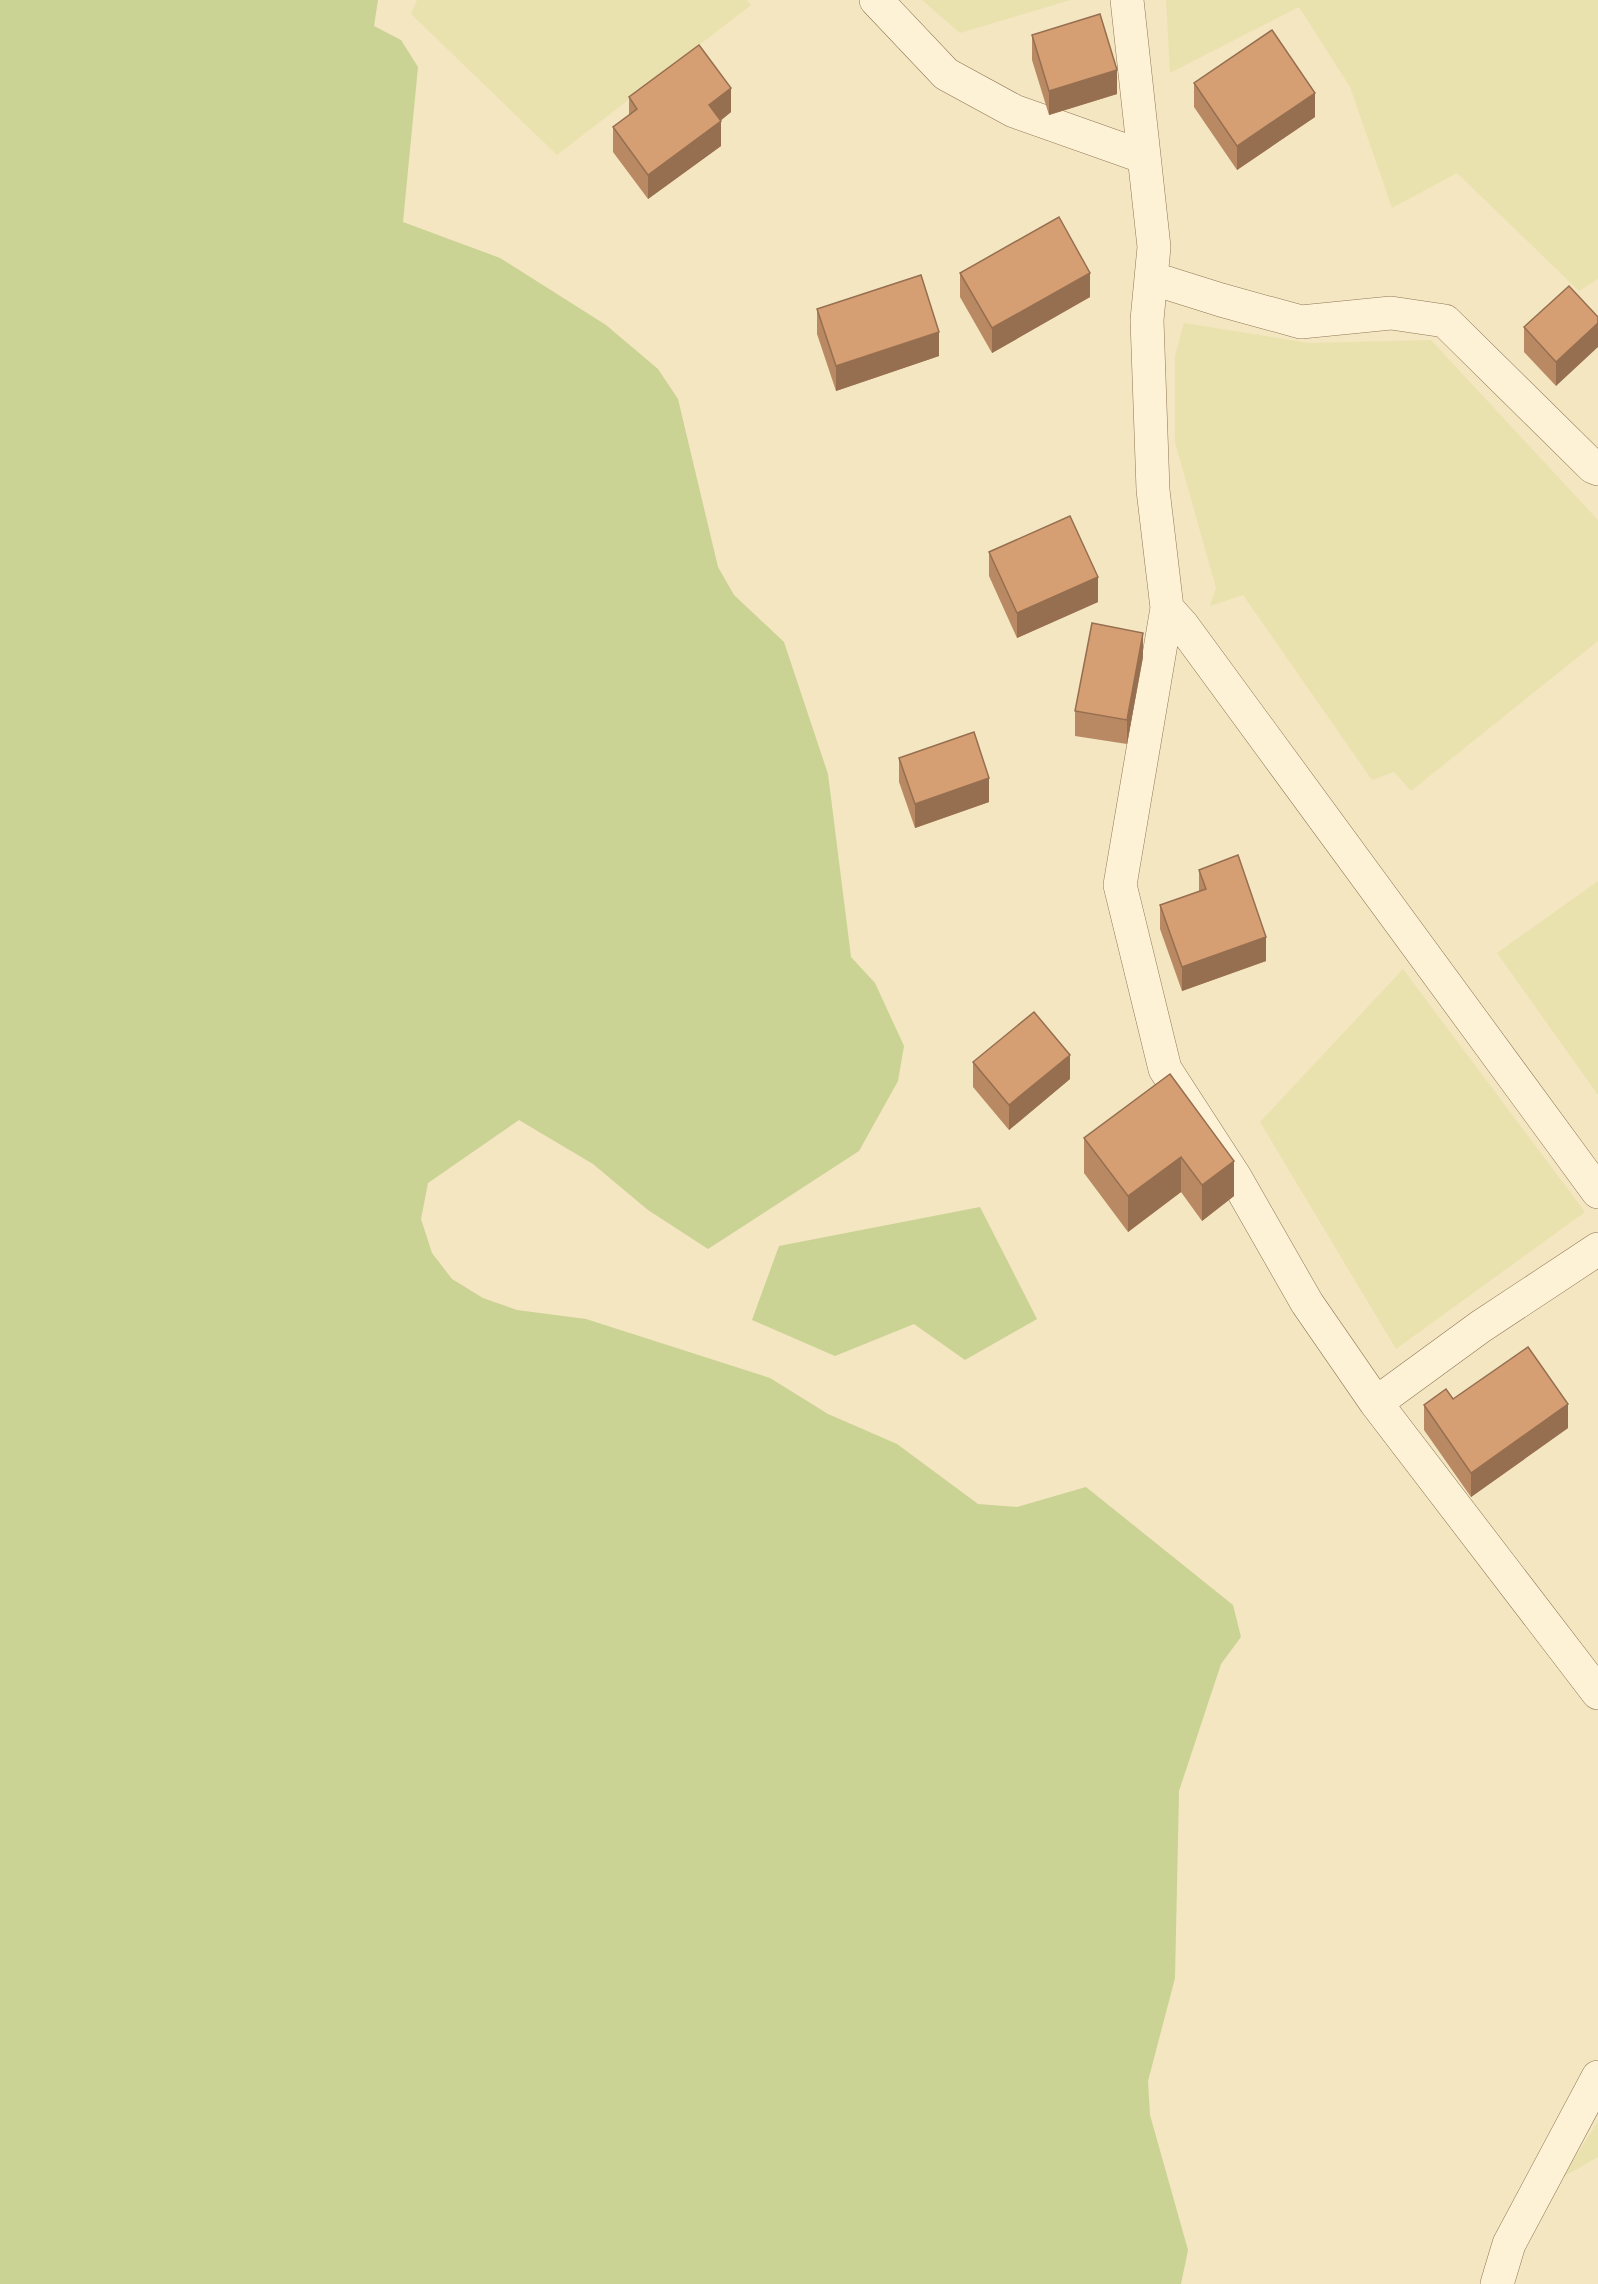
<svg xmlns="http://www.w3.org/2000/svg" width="1598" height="2284" font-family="'Times New Roman',serif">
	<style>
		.farmland { fill: #eae2ae }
		.green { fill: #cad394 }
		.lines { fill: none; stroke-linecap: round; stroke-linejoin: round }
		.minor-casing { stroke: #907656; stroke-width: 34 }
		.minor { stroke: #fdf2d6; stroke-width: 33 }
		.wall { fill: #b88963 }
		.shaded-wall { fill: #966f50 }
		.building { fill: #d69f73; stroke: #966f50; stroke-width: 1.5 }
	</style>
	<rect width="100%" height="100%" fill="#f3e6c1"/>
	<path class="farmland" d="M417 0H747L751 5 557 155 411 14Z
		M922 0H1071L960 33Z
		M1166 0H1598V279L1579 291 1457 173 1392 208 1350 87 1299 7 1170 73Z
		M1184 323 1309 343 1431 340 1598 520V641L1411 791 1394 772 1372 780 1243 595 1210 606 1216 588 1175 442V356Z
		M1598 881V1095L1497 953Z
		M1403 969 1585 1212 1396 1349 1260 1122Z
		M1598 2121V2157L1563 2177Z"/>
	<path class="green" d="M0 0H378L374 26 401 40 418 67 403 222 500 258 606 325 658 369 678 399 718 567 734 595 784 642 828 774 851 957 875 983 904 1046 898 1081 859 1151 708 1249 648 1210 593 1164 519 1120 428 1183 421 1219 432 1253 452 1279 483 1298 517 1310 586 1319 770 1378 828 1414 897 1444 978 1504 1017 1507 1086 1487 1233 1605 1241 1637 1221 1664 1179 1791 1175 1978 1148 2081 1150 2115 1188 2250 1181 2284H0Z
		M980 1207 1037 1319 965 1360 914 1324 835 1356 752 1320 779 1246Z"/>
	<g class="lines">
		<defs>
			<path id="minor" d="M876 0 946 74 1014 111 1144 157
				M1127 0 1154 247 1147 320 1153 490 1167 608 1120 885 1165 1069 1235 1177 1307 1303 1376 1403 1598 1693
				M1151 278 1221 300 1301 322 1391 313 1445 321 1593 467 1598 469
				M1167 608 1183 626 1598 1192
				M1376 1403 1480 1327 1598 1249
				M1497 2284 1509 2244 1598 2077"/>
		</defs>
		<use href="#minor" class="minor-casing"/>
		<use href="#minor" class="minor"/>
	</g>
	<path class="wall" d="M1032 35 1117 94 1049 115 1032 60Z
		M1194 83 1315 117 1237 170 1194 107Z
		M629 97 731 112 720 121 721 146 648 199 613 152V127L629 116Z
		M960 273 1090 297 992 353 960 297Z
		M1569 286 1556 386 1524 352V327Z
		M817 309 939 356 836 391 817 334Z
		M989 552 1098 602 1017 638 989 576Z
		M1143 657 1127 744 1075 736V711Z
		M899 758 989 802 915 828 899 782Z
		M1199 870 1266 961 1182 991 1160 929V905L1199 891Z
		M973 1062 1070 1079 1009 1130 973 1087Z
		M1170 1074 1234 1196 1202 1221 1181 1192 1128 1232 1084 1173V1138Z
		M1453 1399 1568 1428 1471 1497 1424 1430V1405Z"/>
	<path class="shaded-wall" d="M1117 70V94L1049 115V91Z
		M731 88V112L709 130V105Z
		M1315 93V117L1237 170V146Z
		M721 121V146L648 199V175Z
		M1090 273V297L992 353V328Z
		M1598 323V347L1556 386V362Z
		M939 332V356L836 391V366Z
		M1098 577V602L1017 638V613Z
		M1143 633V657L1127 744V720Z
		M989 778V802L915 828V804Z
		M1266 937V961L1182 991V967Z
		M1070 1055V1079L1009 1130V1105Z
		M1181 1157V1192L1128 1232V1196Z
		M1234 1161V1196L1202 1221V1185Z
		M1568 1404V1428L1471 1497V1473Z"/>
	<path class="building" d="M1100 14 1117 70 1049 91 1032 35Z
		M1272 30 1315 93 1237 146 1194 83Z
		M699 45 731 88 709 105 721 121 648 175 613 127 637 109 629 97Z
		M1059 217 1090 273 992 328 960 273Z
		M921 275 939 332 836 366 817 309Z
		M1569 286 1598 317V323L1556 362 1524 327Z
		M1070 516 1098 577 1017 613 989 552Z
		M1092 623 1143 633 1127 720 1075 711Z
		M974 732 989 778 915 804 899 758Z
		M1238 855 1266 937 1182 967 1160 905 1206 889 1199 870Z
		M1034 1012 1070 1055 1009 1105 973 1062Z
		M1170 1074 1234 1161 1202 1185 1181 1157 1128 1196 1084 1138Z
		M1528 1347 1568 1404 1471 1473 1424 1405 1446 1389 1453 1399Z"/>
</svg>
